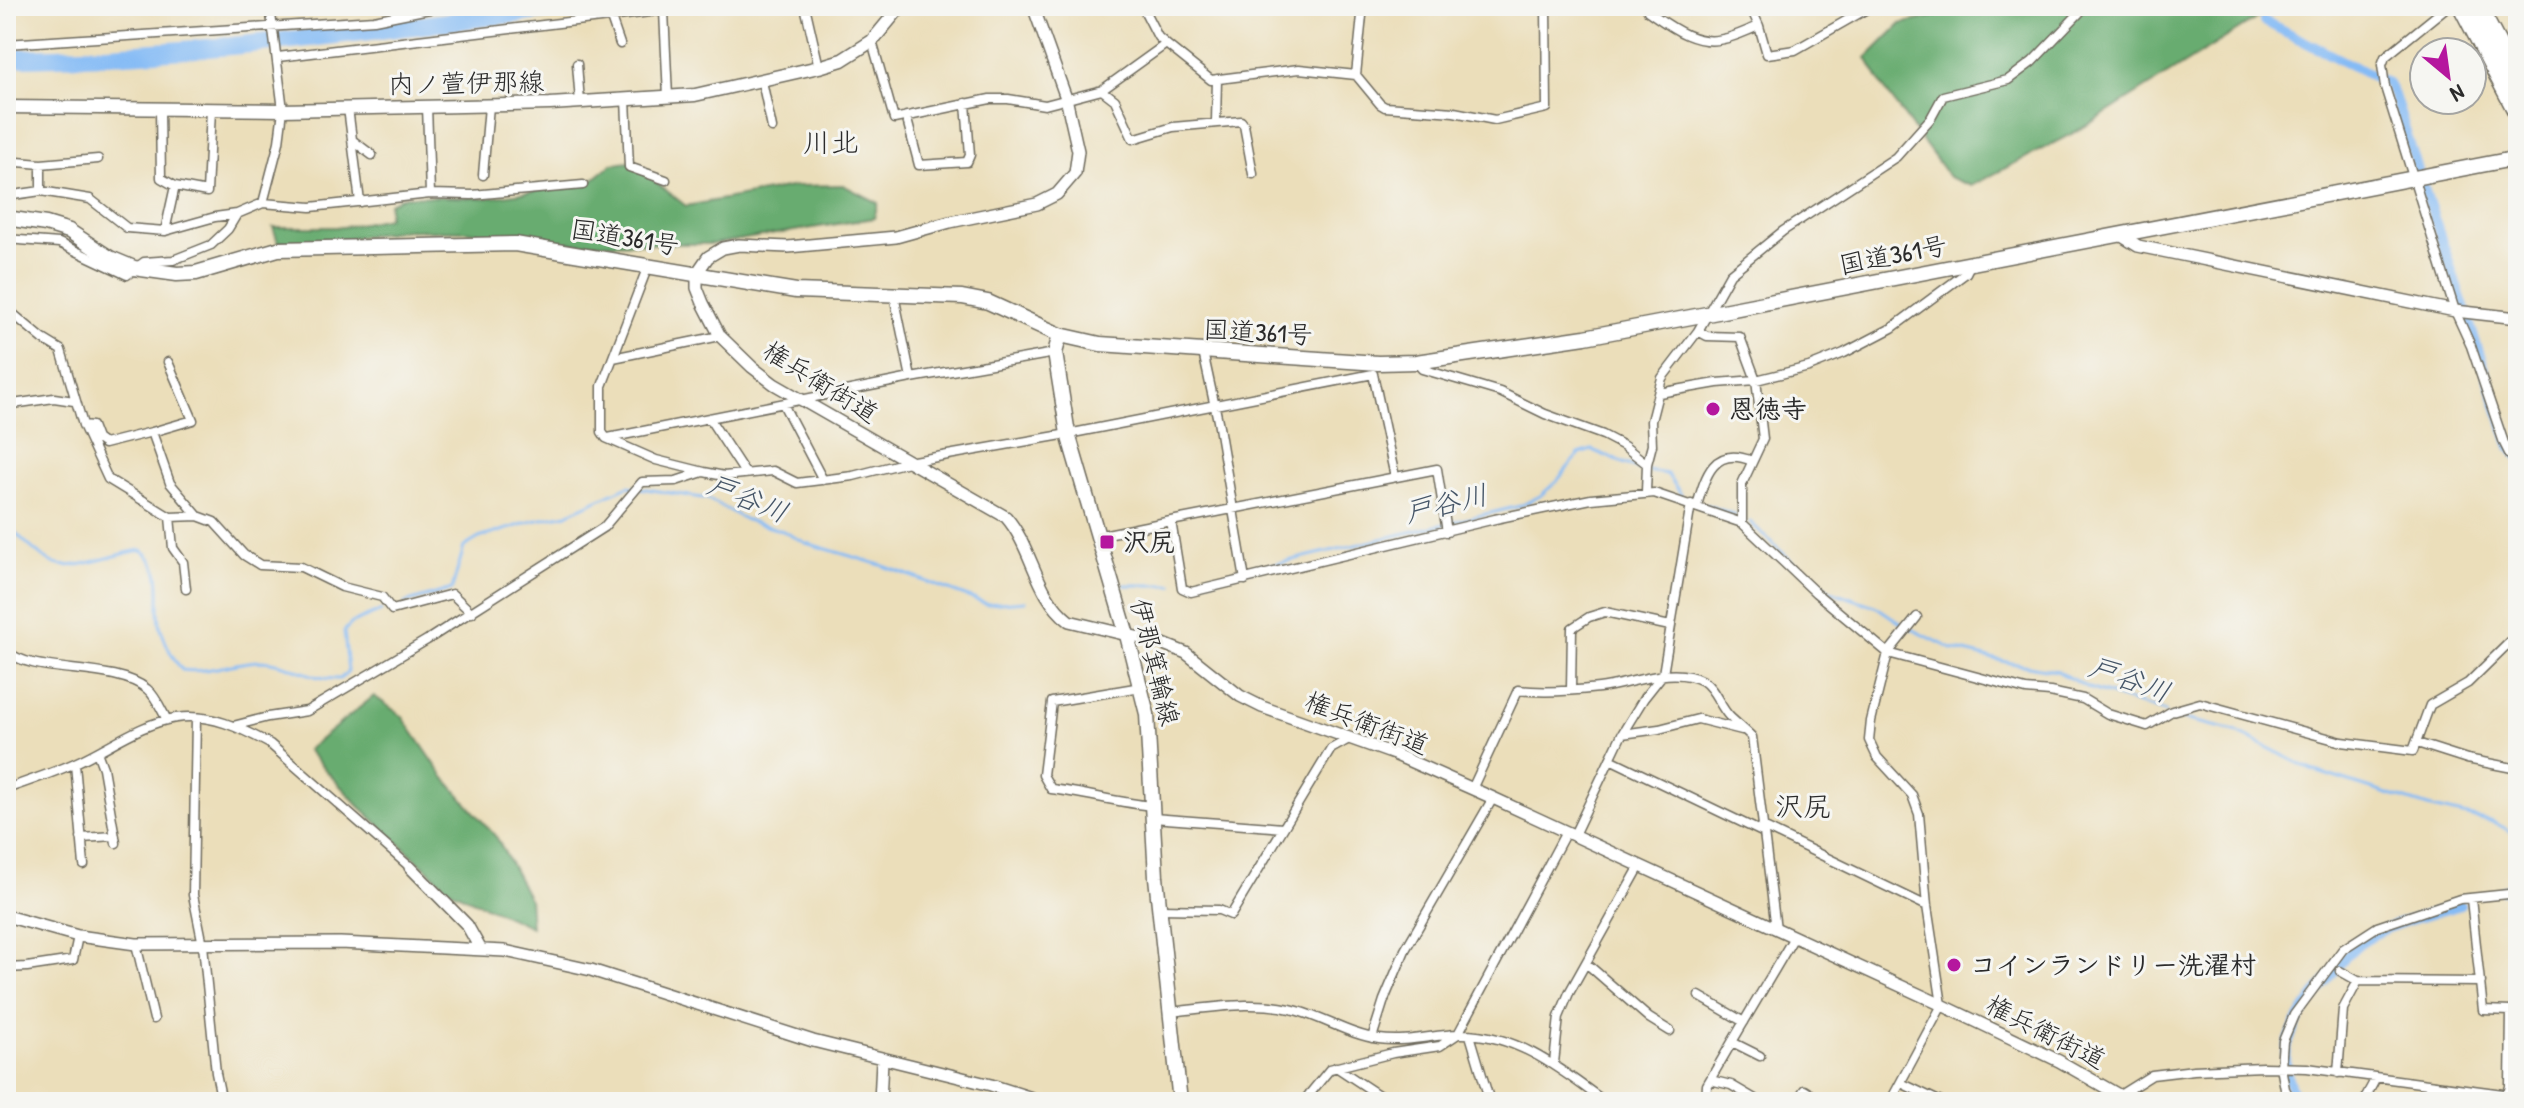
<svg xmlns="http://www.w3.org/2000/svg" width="2524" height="1108" font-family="'Patrick Hand','Klee One',sans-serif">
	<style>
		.forest { fill: #68ac70; stroke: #4a6c4e; stroke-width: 2 }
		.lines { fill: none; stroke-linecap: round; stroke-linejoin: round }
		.stream { stroke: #85bbf5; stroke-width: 3 }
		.canal { stroke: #85bbf5; stroke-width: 10 }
		.river { stroke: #85bbf5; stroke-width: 18 }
		.minor-casing { stroke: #6e6a5d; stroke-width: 11 }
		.tertiary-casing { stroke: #6e6a5d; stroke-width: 14 }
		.secondary-casing { stroke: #6e6a5d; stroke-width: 15 }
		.primary-casing { stroke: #6e6a5d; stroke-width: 17 }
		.trunk-casing { stroke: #6e6a5d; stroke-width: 17 }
		.motorway-casing { stroke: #6e6a5d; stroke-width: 19 }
		.minor { stroke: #fff; stroke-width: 8 }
		.tertiary { stroke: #fff; stroke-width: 11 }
		.secondary { stroke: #fff; stroke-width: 12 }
		.primary { stroke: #fff; stroke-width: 14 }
		.trunk { stroke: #fff; stroke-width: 14 }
		.motorway { stroke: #fff; stroke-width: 16 }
		.poi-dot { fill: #b5179e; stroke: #f6f6f2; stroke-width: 3 }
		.labels { text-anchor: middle; stroke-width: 6; stroke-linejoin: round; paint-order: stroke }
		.street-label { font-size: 26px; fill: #2b2b2b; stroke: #f6f6f2 }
		.poi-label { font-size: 26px; font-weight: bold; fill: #2b2b2b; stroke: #f6f6f2; text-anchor: start }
		.neighbourhood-label { font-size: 28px; fill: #2b2b2b; stroke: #f6f6f2 }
		.water-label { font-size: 28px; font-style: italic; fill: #465668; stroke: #f6f6f2 }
	</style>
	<rect width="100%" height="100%" fill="#f6f6f2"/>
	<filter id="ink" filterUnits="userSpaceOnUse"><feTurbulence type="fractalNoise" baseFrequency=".0125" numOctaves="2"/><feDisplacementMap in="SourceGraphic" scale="16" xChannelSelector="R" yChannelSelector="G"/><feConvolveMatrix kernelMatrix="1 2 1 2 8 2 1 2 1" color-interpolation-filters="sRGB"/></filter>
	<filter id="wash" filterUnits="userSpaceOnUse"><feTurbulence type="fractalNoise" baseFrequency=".006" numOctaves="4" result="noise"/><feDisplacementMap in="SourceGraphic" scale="32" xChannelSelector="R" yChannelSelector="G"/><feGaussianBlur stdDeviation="1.8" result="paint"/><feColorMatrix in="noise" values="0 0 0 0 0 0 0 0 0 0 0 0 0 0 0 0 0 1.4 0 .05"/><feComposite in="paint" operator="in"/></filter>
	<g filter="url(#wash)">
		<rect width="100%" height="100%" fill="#ebdeba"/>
		<path class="forest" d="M1980 6H2276L2081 129 1971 186 1949 177 1887 93 1867 58 1901 24Z
			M630 162 686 206 796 186 843 185 878 203 874 218 713 244 547 243 467 231 403 230 313 244 278 242 273 227H343L388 218 389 203 405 196 488 198 589 183 612 164Z
			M374 696 402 716 443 776 497 838 529 899 531 927 450 890 359 806 307 750Z"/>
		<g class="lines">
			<path class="stream" d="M1707 505 1735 515
				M1750 522 1798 567 1831 591 1877 607 1902 624 1952 649 2011 663 2057 671 2088 688 2165 712
				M6 524C21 537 37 556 55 564 74 572 120 552 142 550 169 570 154 601 161 629 165 642 173 659 182 670 209 674 234 661 262 661 291 662 308 680 340 679L348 671 344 631 352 623 381 611
				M1191 584 1520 506 1540 496 1557 481 1579 454 1592 450 1640 470 1667 474 1681 494
				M1124 585H1173
				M405 603 452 589 464 547 479 538 533 521 567 514 628 486 708 499 746 520 783 531 806 543 881 565 987 604 1025 601
				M2171 716 2235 731 2312 770 2428 807 2493 822 2518 835"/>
			<path class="canal" d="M2264 21 2388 84 2394 95 2418 170
				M2423 185 2511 447 2518 456
				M2503 890 2512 887
				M2297 1102C2270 1050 2297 1019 2328 979 2340 965 2350 948 2366 939 2394 922 2429 915 2460 905"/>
			<path class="river" d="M6 58C200 57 392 27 585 6"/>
		</g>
	</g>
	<g filter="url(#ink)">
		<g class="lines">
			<defs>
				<path id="minor" d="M805 6 819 67
					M1142 6 1158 37 1166 44
					M1363 6 1356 75 1380 104 1385 107 1454 112 1495 120 1547 108 1546 6
					M1646 6 1648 11C1670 26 1695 46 1723 39 1735 37 1748 30 1759 26
					M1750 6 1759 26 1767 54 1795 50 1872 6
					M2448 6 2385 57 2382 65 2385 87 2455 311 2471 346 2504 443 2510 455 2518 463
					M664 11 668 97
					M611 18 620 44
					M872 41 894 119 990 99H1008L1045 105 1102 90 1115 100 1133 139 1173 127 1241 121 1244 125 1253 174
					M6 44 374 20 434 8
					M278 57 700 6
					M577 64 580 102
					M762 81 772 128
					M1102 90 1166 44 1211 80 1299 69 1356 75
					M626 99 629 167 666 180
					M427 106 430 194
					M348 108 360 202
					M160 109 161 178 175 186
					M906 116 919 165 967 162 970 155 966 103
					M1216 122 1217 79
					M6 140 8 162
					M352 140 372 155
					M6 161 41 164 98 159
					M483 175 489 106
					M41 191V164
					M6 196 41 191 90 199 127 228 165 231 215 217 237 214
					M263 203 311 207 430 194 472 195 583 185
					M165 231 175 186 207 192 211 110
					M6 239 59 243 127 275 144 262 173 260 211 245 228 229 237 214 263 203 279 142 283 110 270 6
					M648 266 602 386V432L606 438 656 460 704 472 724 476 773 471 797 483 853 476 908 462 1068 434 1373 374 1395 477
					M894 295 911 378
					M6 308 43 339 61 350 83 425 108 479 170 517 198 516 214 522 244 555 260 565 301 567 342 587 382 597 392 610 452 594 472 613
					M1698 331 1707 336 1740 337 1756 380 1763 439 1742 484V523
					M1203 352 1218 421 1245 580
					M613 358 720 336
					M1416 362 1422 369 1500 392 1545 414 1603 435 1624 446 1647 464
					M1659 393 1717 383 1756 380 1809 367 1844 353 1892 328 1966 273 1970 265
					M783 404 823 480
					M6 405 54 398 74 401
					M709 418 745 473
					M83 425 92 426 97 439 104 444 152 432 170 483 198 516
					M152 432 193 420 168 362
					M608 438 911 378 1055 353
					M1646 492 1647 464 1652 445 1651 421 1662 378 1698 331 1730 274 1783 231 1896 157 1931 118 1943 96 2008 80 2032 62 2086 6
					M1697 506C1705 477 1713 445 1752 461
					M170 517 173 548 183 562 186 589
					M1171 521 1437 469 1447 532
					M1097 536 1171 521 1182 588 1191 592 1495 519 1591 499 1654 493 1742 523 1816 593 1888 653 2026 690 2050 692 2083 699 2108 714 2147 726 2172 711 2200 703 2342 742 2413 751 2430 705 2468 683 2518 634
					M6 650C30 676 114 662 147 689 156 696 162 711 167 720
					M1141 687 1052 702 1043 775 1051 789C1086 793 1118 803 1153 806
					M1571 689 1572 628 1589 617 1605 612 1670 626
					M196 718 193 895 203 945 216 1073 222 1102
					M233 726 268 717 307 711 427 640 604 527 642 482 676 481 703 472
					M1622 734 1659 729 1698 719 1742 730
					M2417 743 2467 759 2518 769
					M97 752 103 768 116 843
					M1610 759 1764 833
					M75 764 84 865
					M6 789C29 781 53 773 75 763 107 749 141 723 176 718 210 713 241 728 270 744L410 867
					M1472 789 1518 690C1544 693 1572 691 1599 688 1630 685 1672 664 1703 681 1715 689 1719 705 1729 716 1736 723 1745 730 1752 737L1776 929
					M1153 818 1283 828
					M1763 827 1927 906
					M1574 835 1622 734 1644 698 1663 674 1691 504
					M81 838 115 836
					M2471 899 2483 1010 2511 1011 2510 1086 2506 1102
					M1160 909 1219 910 1231 915 1331 749 1349 739
					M136 944 154 1019
					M1586 963 1649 1018 1670 1031
					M6 968 27 967 73 960 78 936
					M2340 971 2358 981 2481 982
					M1699 996 1744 1022
					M1170 1012C1211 1008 1258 999 1298 1011 1326 1019 1350 1035 1379 1039 1406 1043 1432 1035 1458 1034 1515 1032 1562 1070 1605 1102
					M1470 1035 1490 1102
					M1372 1038 1384 1000 1405 950 1493 798
					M1760 1056 1732 1042 1794 937
					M1554 1063 1559 1017 1569 993 1640 866
					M1336 1067 1389 1102
					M2338 1073 2343 1009 2358 981
					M1710 1080 1731 1085 1760 1102
					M1901 1083 1941 1102
					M2120 1095 2152 1075 2194 1070 2263 1067 2307 1068 2518 1096
					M1303 1102 1330 1069 1393 1053 1440 1046 1458 1034 1566 832
					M1706 1102 1707 1085 1732 1042
					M1796 1102 1804 1090 1823 1102
					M1890 1102 1942 1005 1927 906 1919 814 1912 795 1877 757 1869 740 1871 721 1888 653 1917 617
					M2292 1102 2285 1089 2281 1067 2283 1041 2294 1015 2343 949 2377 927 2460 899 2518 893
					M2363 1102 2376 1078"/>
				<path id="tertiary" d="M1033 6 1066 98 1078 151 1075 173 1057 194 1037 204 950 222 896 237 788 247 739 245 723 248 708 257 697 273V288L703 303 720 336 752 367 774 384 1006 517C1033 548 1035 595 1069 621L1161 643 1186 653 1240 696 1262 707 1394 754 1493 798 1942 1005 2059 1061 2131 1102
					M2122 236 2138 246 2455 311 2518 318
					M410 867 467 925 481 950
					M6 916 78 936 136 944 340 943 505 951 591 970 813 1041 991 1085 1044 1102
					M880 1102 882 1060"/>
				<path id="secondary" d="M6 107 283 110 550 104 695 95 819 67 842 60 872 41 901 6"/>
				<path id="primary" d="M1060 335 1055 353 1068 434 1127 635 1147 714 1156 877 1180 1102"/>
				<path id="trunk" d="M6 218 46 224 69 231 110 258 134 268 177 274 196 273 278 249 515 244 796 291 962 297 988 302 1060 335 1100 344 1378 363 1416 362 1585 337 1707 314 2518 158"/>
				<path id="motorway" d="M2461 6 2518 115
					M2478 6 2518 81"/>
			</defs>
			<use href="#minor" class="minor-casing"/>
			<use href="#tertiary" class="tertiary-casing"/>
			<use href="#secondary" class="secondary-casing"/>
			<use href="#primary" class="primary-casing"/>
			<use href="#trunk" class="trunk-casing"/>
			<use href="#motorway" class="motorway-casing"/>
			<use href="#minor" class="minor"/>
			<use href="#tertiary" class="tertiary"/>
			<use href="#secondary" class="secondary"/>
			<use href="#primary" class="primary"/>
			<use href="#trunk" class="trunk"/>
			<use href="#motorway" class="motorway"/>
		</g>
	</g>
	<g class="poi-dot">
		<circle cx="1713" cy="409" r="8"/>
		<rect x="1099" y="534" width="16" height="16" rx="4"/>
		<circle cx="1954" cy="965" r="8"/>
	</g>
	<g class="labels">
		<g class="street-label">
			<text transform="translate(466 83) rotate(-1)" y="9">内ノ萱伊那線</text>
			<text transform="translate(625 237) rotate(9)" y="9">国道361号</text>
			<text transform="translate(1893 255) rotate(-11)" y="9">国道361号</text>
			<text transform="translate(1258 332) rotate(3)" y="9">国道361号</text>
			<text transform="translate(821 382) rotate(32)" y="9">権兵衛街道</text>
			<text transform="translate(1155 662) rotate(76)" y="9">伊那箕輪線</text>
			<text transform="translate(1367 723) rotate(21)" y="9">権兵衛街道</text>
			<text transform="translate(2046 1032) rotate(27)" y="9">権兵衛街道</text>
		</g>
		<g class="poi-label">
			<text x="1729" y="418">恩徳寺</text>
			<text x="1123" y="551">沢尻</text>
			<text x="1970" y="974">コインランドリー洗濯村</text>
		</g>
		<g class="neighbourhood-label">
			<text x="831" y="152">川北</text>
			<text x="1803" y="816">沢尻</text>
		</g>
		<g class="water-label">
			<text transform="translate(748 498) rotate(22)" y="10">戸谷川</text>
			<text transform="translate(1446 503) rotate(-13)" y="10">戸谷川</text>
			<text transform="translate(2130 679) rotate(20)" y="10">戸谷川</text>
		</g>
	</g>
	<rect width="2524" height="1108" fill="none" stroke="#f6f6f2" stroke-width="32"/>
	<g transform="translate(2448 76) rotate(151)"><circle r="38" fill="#f6f6f2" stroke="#a5a5a2" stroke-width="2"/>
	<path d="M0-6L14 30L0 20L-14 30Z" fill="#b5179e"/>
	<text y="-12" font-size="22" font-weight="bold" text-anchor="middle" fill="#2b2b2b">N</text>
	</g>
</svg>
